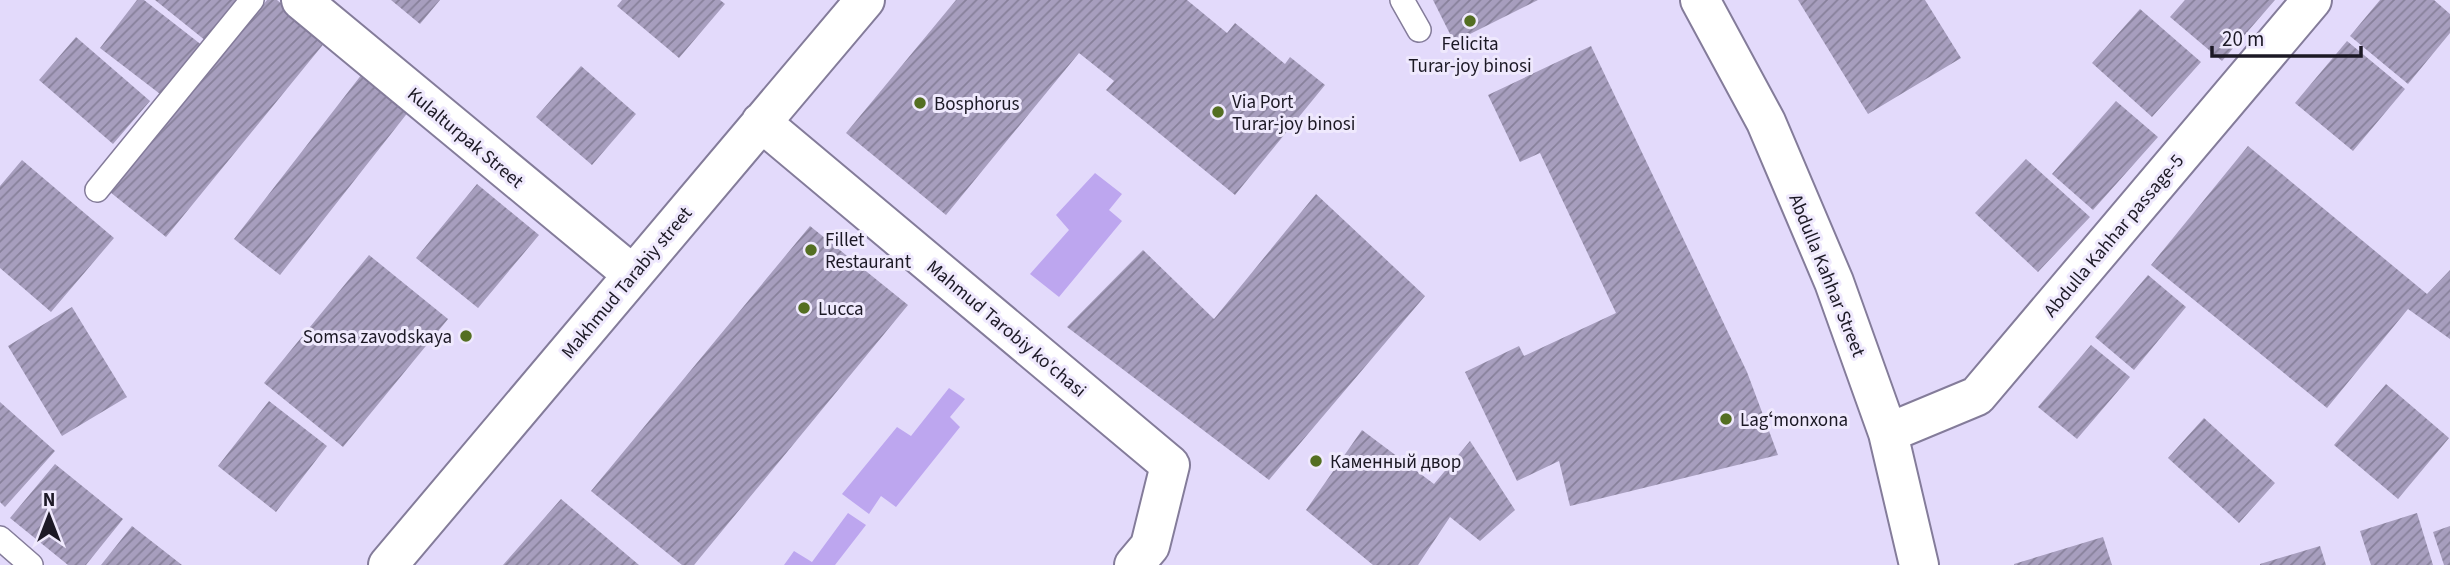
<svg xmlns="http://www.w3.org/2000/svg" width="2450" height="565" font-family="'Source Sans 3',sans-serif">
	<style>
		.water { fill: #bda6ef }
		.building { fill: url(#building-hatch) }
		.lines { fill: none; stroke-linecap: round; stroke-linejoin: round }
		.lane-casing { stroke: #847c9a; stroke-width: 26 }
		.street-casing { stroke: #847c9a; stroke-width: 42 }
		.lane { stroke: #fff; stroke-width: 23 }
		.street { stroke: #fff; stroke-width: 38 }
		.poi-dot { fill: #546f22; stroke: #efe9fd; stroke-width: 2.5 }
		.labels { text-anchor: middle; stroke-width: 6; stroke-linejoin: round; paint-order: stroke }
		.poi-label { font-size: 19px; fill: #1c1925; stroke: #efe9fd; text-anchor: start }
		.street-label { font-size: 19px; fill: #1c1925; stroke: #efe9fd }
	</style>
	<defs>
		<pattern id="building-hatch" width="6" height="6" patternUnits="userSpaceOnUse" patternTransform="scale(1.75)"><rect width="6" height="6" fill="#a79ebe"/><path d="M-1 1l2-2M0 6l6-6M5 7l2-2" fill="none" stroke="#87809a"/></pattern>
	</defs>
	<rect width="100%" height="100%" fill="#e3dafb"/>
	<path class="water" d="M1095 173 1122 194 1109 210 1122 221 1059 297 1030 274 1069 230 1056 215Z
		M949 388 965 399 950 417 960 427 896 507 881 496 869 514 842 494 897 427 911 436Z
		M848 513 866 525 835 565H784L794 551 812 562Z"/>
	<path class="building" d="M137 0H144L203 46 164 97 100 48Z
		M155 0H239L206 41Z
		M267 0H277L326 41 166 237 110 192Z
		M391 0H440L420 24Z
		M622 0H720L725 4 679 58 617 6Z
		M956 0H1187L1227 33 1235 23 1285 64 1290 57 1325 85 1235 195 1106 90 1114 81 1079 53 946 215 846 133Z
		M1433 0H1538L1454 42Z
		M1798 0H1925L1961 58 1868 114Z
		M2185 0H2275L2222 61 2170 17Z
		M2380 0H2434L2450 14V33L2408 84 2350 36Z
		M2140 9 2201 62 2152 117 2092 63Z
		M76 37 150 101 113 144 39 80Z
		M2347 41 2405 89 2353 151 2295 103Z
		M1591 46 1747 372 1778 455 1570 506 1559 461 1517 481 1465 372 1519 346 1524 356 1616 313 1540 153 1520 162 1488 95Z
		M581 66 636 114 592 165 536 117Z
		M362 74 409 111 280 275 234 239Z
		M2116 101 2158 137 2093 210 2052 174Z
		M2248 146 2427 294 2450 270V339L2408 309 2327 408 2151 265Z
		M2026 159 2090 217 2038 272 1975 213Z
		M22 160 114 238 51 312 0 268V186Z
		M477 184 539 235 478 308 416 258Z
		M1316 194 1425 296 1269 480 1067 327 1143 250 1214 319Z
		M810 226 908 305 694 565H682L591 491Z
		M369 255 448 319 343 447 264 383Z
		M2148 275 2186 307 2134 370 2095 337Z
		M72 307 127 397 62 436 8 346Z
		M2091 345 2130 377 2077 439 2038 407Z
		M2386 384 2449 438 2398 499 2334 445Z
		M269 401 327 446 276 512 218 466Z
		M0 402 55 451 5 507 0 502Z
		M2204 418 2275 483 2239 523 2168 458Z
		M1362 430 1434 484 1470 441 1515 510 1480 541 1450 517 1418 565H1373L1306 510Z
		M55 464 123 519 86 565H68L10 518Z
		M561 499 639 565H503Z
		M2417 513 2433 565H2371L2360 531Z
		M132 526 182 565H101Z
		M2450 526V565H2444L2433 532Z
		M2103 537 2112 565H2014V564Z
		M2320 546 2326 565H2260V564Z"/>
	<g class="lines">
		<defs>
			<path id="lane" d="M1402 0 1419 30
				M97 190 252 0
				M0 538 31 565"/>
			<path id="street" d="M301 0 632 274
				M1700 0 1766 122 1834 282 1888 433 1919 565
				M761 122 1170 465 1150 546 1134 565
				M1888 433 1977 396 2312 0
				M388 565 865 0"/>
		</defs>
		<use href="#lane" class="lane-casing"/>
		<use href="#street" class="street-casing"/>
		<use href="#lane" class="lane"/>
		<use href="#street" class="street"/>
	</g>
	<g class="poi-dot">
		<circle cx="1470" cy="21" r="7"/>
		<circle cx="920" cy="103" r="7"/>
		<circle cx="1218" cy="112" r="7"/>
		<circle cx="811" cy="250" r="7"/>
		<circle cx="804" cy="308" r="7"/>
		<circle cx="466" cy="336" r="7"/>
		<circle cx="1726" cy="419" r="7"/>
		<circle cx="1316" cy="461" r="7"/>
	</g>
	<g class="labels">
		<g class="poi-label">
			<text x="1470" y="50" text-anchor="middle">Felicita<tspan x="1470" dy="22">Turar-joy binosi</tspan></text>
			<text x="1232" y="108">Via Port<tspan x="1232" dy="22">Turar-joy binosi</tspan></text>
			<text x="934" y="110">Bosphorus</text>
			<text x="825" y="246">Fillet<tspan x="825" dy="22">Restaurant</tspan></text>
			<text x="818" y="315">Lucca</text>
			<text x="452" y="343" text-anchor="end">Somsa zavodskaya</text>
			<text x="1740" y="426">Lagʻmonxona</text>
			<text x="1330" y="468">Каменный двор</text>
		</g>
		<g class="street-label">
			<text transform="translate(466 137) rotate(40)" y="7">Kulalturpak Street</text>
			<text transform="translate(2113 235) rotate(-50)" y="7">Abdulla Kahhar passage-5</text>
			<text transform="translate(1828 275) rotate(68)" y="7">Abdulla Kahhar Street</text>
			<text transform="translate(626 282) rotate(-50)" y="7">Makhmud Tarabiy street</text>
			<text transform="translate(1007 328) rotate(40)" y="7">Mahmud Tarobiy ko'chasi</text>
		</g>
	</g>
	<g transform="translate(49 516)" stroke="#efe9fd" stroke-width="5" paint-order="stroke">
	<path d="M0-5L12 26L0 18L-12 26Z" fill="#1c1925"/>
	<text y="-10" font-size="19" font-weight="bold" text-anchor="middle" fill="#1c1925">N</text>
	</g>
	<path d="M2212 46v10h149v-10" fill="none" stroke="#1c1925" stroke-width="3.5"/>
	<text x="2222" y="46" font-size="21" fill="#1c1925" stroke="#efe9fd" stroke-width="5" paint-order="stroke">20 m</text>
</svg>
